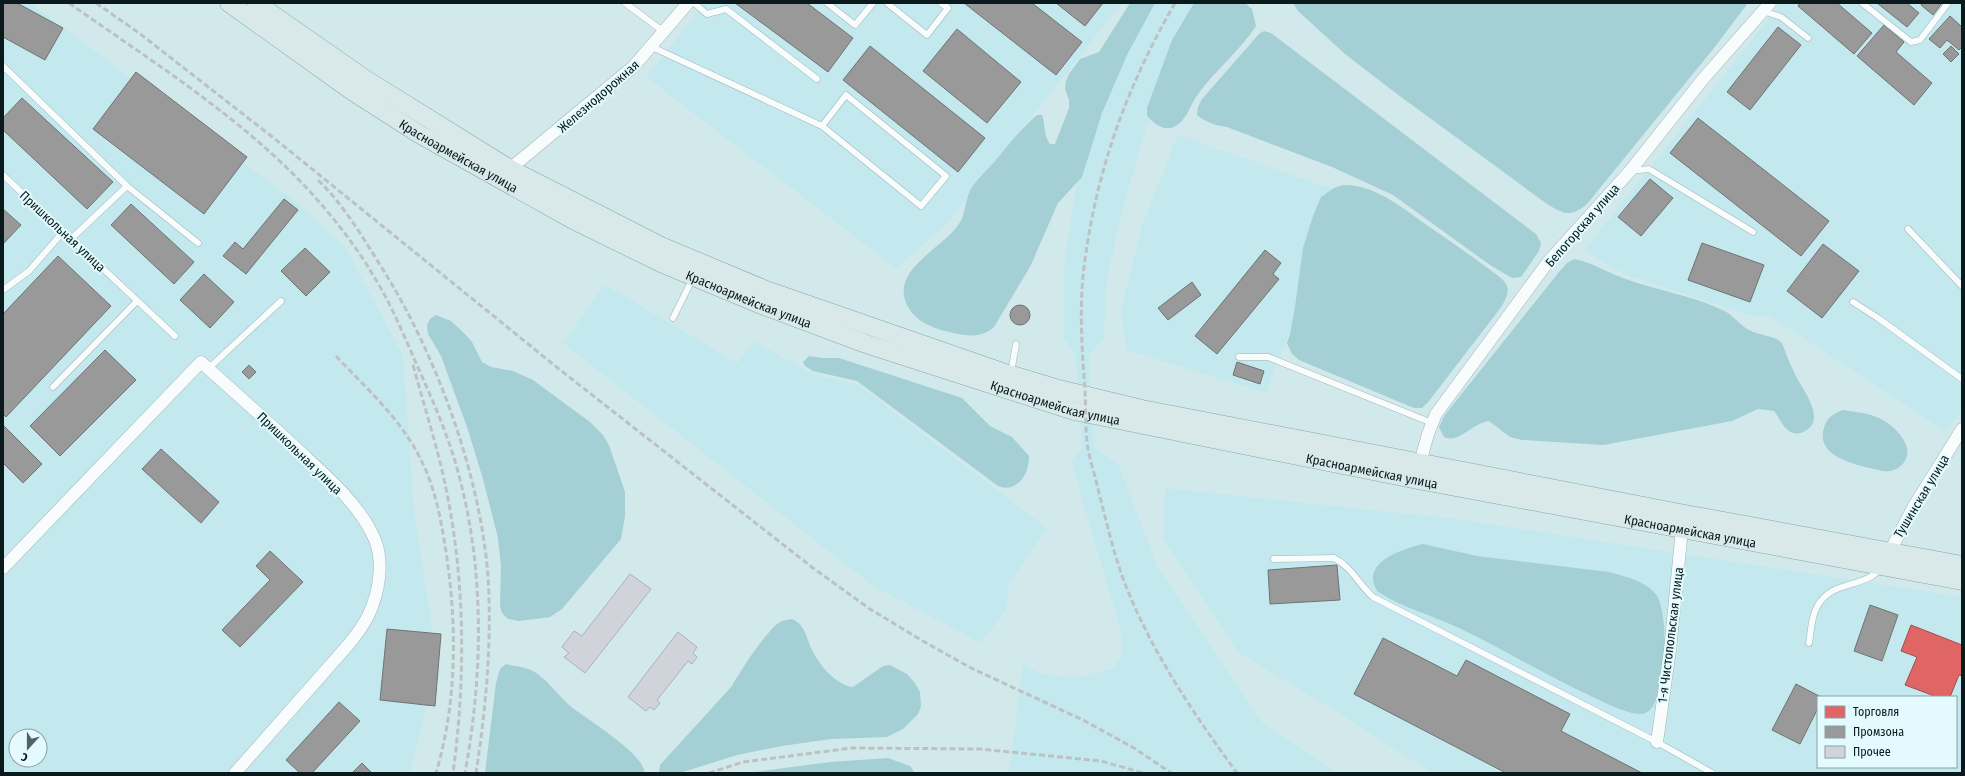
<svg xmlns="http://www.w3.org/2000/svg" width="1965" height="776" font-family="'Fira Sans Condensed',sans-serif">
	<style>
		.built { fill: #c3e9ee; fill-rule: evenodd }
		.forest { fill: #a3cfd5 }
		.shops { fill: #e06666; stroke: #a04f50 }
		.industry { fill: #999; stroke: #6e7373 }
		.building { fill: #d1d3da; stroke: #acb1b6 }
		.lines { fill: none; stroke-linecap: round; stroke-linejoin: round }
		.service-casing { stroke: #a2b4b6; stroke-width: 7 }
		.minor-casing { stroke: #a2b4b6; stroke-width: 13 }
		.primary-casing { stroke: #85a6ab; stroke-width: 19 }
		.service { stroke: #f8fcfc; stroke-width: 6 }
		.minor { stroke: #f8fcfc; stroke-width: 12 }
		.primary { stroke: #d9e9ea; stroke-width: 18 }
		.rail { stroke: #bcc2c3; stroke-width: 3; stroke-dasharray: 6 3; stroke-linecap: butt }
		.labels { text-anchor: middle; stroke-width: 4; stroke-linejoin: round; paint-order: stroke }
		.street-label { font-size: 13px; fill: #0a191b; stroke: #e3fbfe }
	</style>
	<rect width="100%" height="100%" fill="#d2e9ec"/>
	<path class="built" d="M3 3H31L296 202 346 248 403 356 414 510 433 635 427 706 410 773H3ZM16 736H40V760H16Z
		M705 3H1122L946 225 896 268 646 77Z
		M1145 3H1204L1179 46 1148 123 1126 197 1107 277 1104 338 1089 356 1094 448 1118 464 1158 567 1262 722 1338 773H1009L1023 664 1039 673 1062 677H1084L1113 668 1121 656 1123 639 1071 461 1082 449 1076 357 1064 339V265L1075 193 1094 111Z
		M1781 3H1962V410L1945 432 1770 316 1756 317 1628 276 1584 251Z
		M1178 135 1344 193 1266 393 1126 350 1121 309 1142 225Z
		M604 284 737 363 754 341 811 373 860 386 1047 528 1009 584 1006 610 981 643 873 586 563 343Z
		M1165 488 1457 519 1962 597V773H1432L1350 720 1238 652 1163 538ZM1818 697H1956V767H1818Z"/>
	<path class="forest" d="M1130 3H1155L1127 55 1102 113 1082 177 1058 203 1030 267 994 327C980 340 962 335 945 331 930 327 916 321 908 307 888 271 941 250 959 224 966 213 965 198 972 187 979 177 988 169 996 160 1009 144 1022 128 1037 115H1042C1046 126 1043 134 1050 144H1055L1069 108V100L1065 89 1066 81 1069 74 1080 59 1099 52Z
		M1194 3H1245L1252 9 1256 26C1239 52 1213 72 1196 97 1189 108 1185 124 1171 128 1161 130 1153 122 1147 116V108L1172 40Z
		M1293 3H1748L1714 48 1587 204C1570 218 1564 214 1547 204L1397 94 1345 54 1298 11Z
		M1264 31 1271 33 1536 234 1541 243 1539 251 1521 277 1512 278 1490 265 1393 195 1332 167 1227 127C1215 125 1207 123 1197 115L1198 107 1202 99 1259 34Z
		M1343 185C1376 184 1405 210 1431 228 1450 241 1470 255 1489 269 1506 282 1514 285 1502 306L1429 401 1422 408H1414L1299 360 1292 354 1287 343 1290 334 1295 307 1303 248 1313 216 1321 197 1334 188Z
		M1574 259C1592 262 1606 272 1623 278 1655 290 1691 295 1722 310 1733 314 1739 325 1749 330 1760 336 1774 335 1782 343 1786 354 1790 364 1795 374 1802 390 1829 420 1803 432 1787 439 1781 420 1774 411L1758 409 1732 421 1603 445 1522 440 1510 437 1489 421C1472 423 1459 444 1444 437L1439 427 1444 416 1559 272 1567 263Z
		M436 315 451 321 463 332 472 342 482 362 491 367 513 371 533 380 590 422 603 435 609 445 625 492V516L621 539 562 609 550 617 519 621 508 619 502 613 500 606 501 567 498 538 483 479 467 427 441 356 428 334 427 325 430 319Z
		M809 356 823 358H839L962 398 990 426 1012 437 1029 456C1030 473 1017 494 998 486L857 381 813 371 805 366 803 362Z
		M1843 410C1856 412 1869 413 1881 419 1892 425 1902 434 1906 445 1912 460 1897 474 1883 471 1863 466 1814 459 1824 428 1826 418 1834 413 1843 410Z
		M1423 544 1477 556 1609 572C1626 577 1647 581 1657 596 1669 614 1669 711 1642 714 1629 715 1603 702 1591 696 1546 676 1504 649 1459 628 1432 615 1402 608 1377 591 1376 588 1373 583 1373 579 1372 558 1407 548 1423 544Z
		M792 619C806 625 806 638 812 650 819 665 836 685 853 687L883 666 890 665 907 674 915 683 920 692 921 707 918 714 903 729 887 737 831 739 782 746 737 755 680 773H659L660 765 732 686C740 671 766 631 780 622 783 620 787 620 792 619Z
		M506 664C515 666 525 667 533 671 547 679 557 694 569 705 583 717 647 755 644 773H485L496 683 500 669Z
		M888 758 910 766 915 773H748L830 762Z"/>
	<path class="shops" d="M1911 625 1962 645V676L1959 675 1950 697H1937L1905 685 1917 657 1901 651Z"/>
	<path class="industry" d="M3 3H17L63 28 45 60 3 37Z
		M735 3H807L853 38 828 72Z
		M964 3H1032L1082 42 1056 75Z
		M1056 3H1103L1085 26Z
		M1800 3H1837L1872 33 1854 54 1798 6Z
		M1877 3H1907L1919 13 1907 27Z
		M1922 3H1942L1933 15 1921 5Z
		M1950 16 1962 27V47L1959 50 1947 40 1940 48 1929 39Z
		M1884 25 1904 42 1896 52 1932 83 1914 105 1857 56Z
		M1778 27 1801 45 1750 110 1727 92Z
		M957 29 1021 82 987 123 923 71Z
		M870 46 985 138 958 172 843 80Z
		M1951 46 1959 54 1951 62 1943 54Z
		M136 72 247 157 204 214 93 129Z
		M22 98 113 182 87 209 3 130V118Z
		M1698 118 1829 221 1801 256 1670 153Z
		M1650 179 1673 198 1641 236 1618 217Z
		M284 199 298 210 246 274 223 256 235 242 243 249Z
		M131 204 194 262 174 284 111 225Z
		M3 209 21 225 3 244Z
		M1702 243 1764 265 1750 302 1688 280Z
		M1823 244 1859 271 1822 318 1787 291Z
		M305 248 330 272 306 296 281 271Z
		M1265 250 1281 263 1273 274 1279 279 1217 354 1195 336Z
		M58 256 111 306 6 417 3 414V314Z
		M204 274 234 302 210 328 180 300Z
		M1192 282 1201 295 1168 320 1158 308Z
		M1010 315a10 10 0 1 1 20 0a10 10 0 1 1-20 0Z
		M105 350 136 380 60 456 30 426Z
		M1237 362 1264 371 1260 384 1233 375Z
		M249 365 256 372 249 379 242 372Z
		M3 425 42 464 23 483 3 463Z
		M161 449 219 502 201 523 142 469Z
		M270 551 303 582 240 647 222 630 270 580 256 566Z
		M1337 565 1340 600 1270 604 1268 570Z
		M1870 605 1898 615 1882 661 1854 651Z
		M387 629 441 634 435 706 380 700Z
		M1383 638 1457 676 1466 660 1570 714 1561 731 1642 773H1506L1354 694Z
		M1796 684 1821 697H1818V708L1800 744 1772 730Z
		M339 702 360 721 312 773H300L286 760Z
		M362 763 372 773H352Z"/>
	<path class="building" d="M630 574 651 589 585 673 564 657 569 653 562 647 574 631 582 636Z
		M678 632 697 647 693 653 697 657 692 664 688 661 657 700 660 703 654 710 650 707 646 711 628 697Z"/>
	<g class="lines">
		<defs>
			<path id="service" d="M625 3 664 32
				M694 3 707 14 726 9 817 79
				M827 3 855 25 873 3
				M887 3 927 35 948 8 941 3
				M1862 3 1911 42 1920 40 1948 3
				M1763 11 1781 17 1808 38
				M652 47 822 126 846 95 946 176 921 206 822 126
				M3 66 127 186
				M1631 171 1649 169 1753 232
				M3 175 175 336
				M1908 229 1962 286
				M71 239 127 186 198 243
				M3 290 29 271 63 232
				M1853 302 1878 318 1962 379
				M673 318 693 278
				M1239 357H1268L1432 423
				M209 368 281 301
				M1011 373 1016 344
				M53 387 137 301
				M1274 559 1334 558C1352 567 1359 585 1373 597L1657 742 1712 773
				M1809 643C1811 632 1811 617 1817 607 1830 580 1864 589 1881 568"/>
			<path id="minor" d="M505 173 634 66 688 3
				M1420 463 1428 434 1436 414 1548 262 1630 171 1703 79 1770 3
				M1887 557 1914 506 1962 429
				M3 568 201 362C233 391 265 419 297 449 325 475 360 504 375 540 384 563 379 592 369 614 358 637 336 658 319 678 291 710 263 741 235 773
				M1657 742 1670 650 1682 529"/>
			<g id="primary">
				<path id="s1" d="M229 3 352 91 419 134 575 221 663 264 759 304 866 344 1074 411 1418 480 1962 581"/>
				<path d="M256 3 365 79 510 169 661 246 766 290 1002 372 1059 389 1142 409 1685 514 1962 565"/>
			</g>
		</defs>
		<use href="#service" class="service-casing"/>
		<use href="#minor" class="minor-casing"/>
		<use href="#primary" class="primary-casing"/>
		<use href="#service" class="service"/>
		<use href="#minor" class="minor"/>
		<use href="#primary" class="primary"/>
		<path class="rail" d="M69 3C144 56 222 105 288 169 318 198 352 239 373 275 390 302 403 333 416 363 432 399 448 434 458 472 485 570 483 674 465 773
			M96 3 139 33 275 139 559 369 813 568 870 609 921 640 971 668 1083 720 1134 748 1171 773
			M1175 3C1127 86 1096 171 1084 267 1079 308 1082 351 1085 391 1086 410 1085 430 1088 449 1091 464 1096 479 1099 493 1108 528 1116 564 1130 596 1157 660 1196 717 1237 773
			M318 180C344 205 363 238 382 268 436 354 480 473 488 576 492 642 486 708 476 773
			M336 356C365 387 399 417 419 456 434 484 440 514 445 545 457 621 458 699 436 773
			M413 365C422 398 432 430 440 462 465 563 467 670 453 773
			M709 773 743 762 852 748 980 749 1101 761 1143 773"/>
	</g>
	<g class="labels">
		<g class="street-label">
			<text transform="translate(598 96) rotate(-41)" y="5">Железнодорожная</text>
			<text dy="5" stroke="none"><textPath href="#s1" startOffset="276">Красноармейская улица</textPath></text>
			<text transform="translate(1582 225) rotate(-49)" y="5">Белогорская улица</text>
			<text transform="translate(63 231) rotate(43)" y="5">Пришкольная улица</text>
			<text dy="5" stroke="none"><textPath href="#s1" startOffset="600">Красноармейская улица</textPath></text>
			<text dy="5" stroke="none"><textPath href="#s1" startOffset="924">Красноармейская улица</textPath></text>
			<text transform="translate(300 453) rotate(44)" y="5">Пришкольная улица</text>
			<text dy="5" stroke="none"><textPath href="#s1" startOffset="1248">Красноармейская улица</textPath></text>
			<text transform="translate(1921 496) rotate(-59)" y="5">Тушинская улица</text>
			<text dy="5" stroke="none"><textPath href="#s1" startOffset="1572">Красноармейская улица</textPath></text>
			<text transform="translate(1670 635) rotate(-83)" y="5">1-я Чистопольская улица</text>
		</g>
	</g>
	<rect width="1965" height="776" fill="none" stroke="#0a191b" stroke-width="8"/>
	<rect x="1817" y="696" width="140" height="72" fill="#e3fbfe" stroke="#8ca1a3"/>
	<rect x="1825" y="706" width="20" height="12" fill="#e06666" stroke="#8ca1a3"/>
	<text x="1853" y="716" font-size="12" fill="#0a191b">Торговля</text>
	<rect x="1825" y="726" width="20" height="12" fill="#999999" stroke="#8ca1a3"/>
	<text x="1853" y="736" font-size="12" fill="#0a191b">Промзона</text>
	<rect x="1825" y="746" width="20" height="12" fill="#d1d3da" stroke="#8ca1a3"/>
	<text x="1853" y="756" font-size="12" fill="#0a191b">Прочее</text>
	<g transform="translate(28 748) rotate(201)"><circle r="19" fill="#e3fbfe" stroke="#8ca1a3"/>
	<path d="M0-3L7 15L0 10L-7 15Z" fill="#506264"/>
	<text y="-6" font-size="11" font-weight="bold" text-anchor="middle" fill="#0a191b">С</text>
	</g>
</svg>
